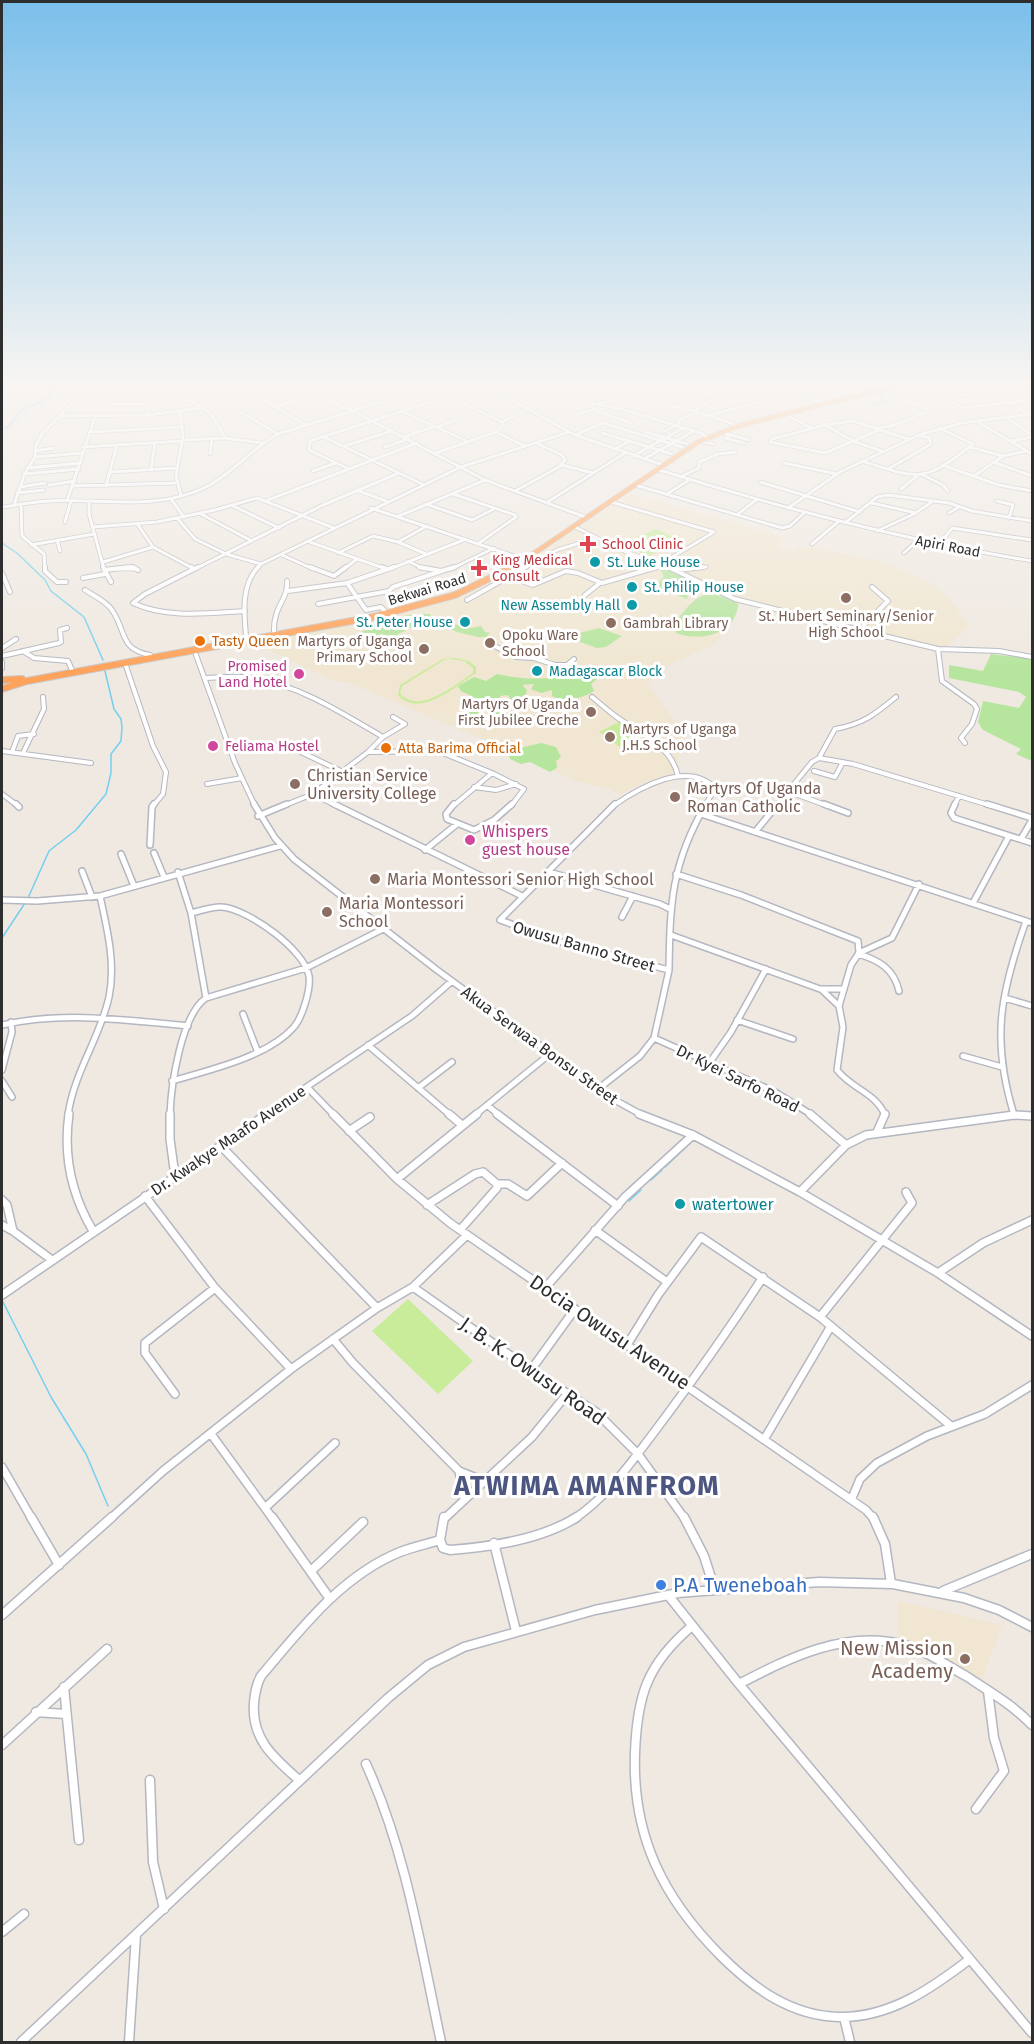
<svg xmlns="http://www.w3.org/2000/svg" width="1034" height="2044" font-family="'Fira Sans',sans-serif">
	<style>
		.education { fill: #f0e6d1 }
		.green { fill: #b6e59e }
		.pitch { fill: #c9ec9a; fill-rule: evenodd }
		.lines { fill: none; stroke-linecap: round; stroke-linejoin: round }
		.stream { stroke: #75cff0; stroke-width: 1.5 }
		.minor-far4-casing { stroke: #b4b7c1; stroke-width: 4.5 }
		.minor-far3-casing { stroke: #b4b7c1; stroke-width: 6 }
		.minor-far2-casing { stroke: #b4b7c1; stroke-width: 8 }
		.minor-far1-casing { stroke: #b4b7c1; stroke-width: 10 }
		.minor-casing { stroke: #b4b7c1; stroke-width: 11 }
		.highway-far1-casing { stroke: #c9c9c9; stroke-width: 6 }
		.highway-casing { stroke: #c9c9c9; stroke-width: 8 }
		.minor-far4 { stroke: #fff; stroke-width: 3 }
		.minor-far3 { stroke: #fff; stroke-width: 4 }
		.minor-far2 { stroke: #fff; stroke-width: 5 }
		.minor-far1 { stroke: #fff; stroke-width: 7 }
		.minor { stroke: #fff; stroke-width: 8 }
		.highway-far1 { stroke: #ffa35c; stroke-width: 4.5 }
		.highway { stroke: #ffa35c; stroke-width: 6 }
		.health-dot { fill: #e0444e; stroke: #fff; stroke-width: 2 }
		.culture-dot { fill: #0f9aa8; stroke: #fff; stroke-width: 2 }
		.education-dot { fill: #8d6e63; stroke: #fff; stroke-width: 2 }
		.food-dot { fill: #e8710a; stroke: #fff; stroke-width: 2 }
		.hotel-dot { fill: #d1479c; stroke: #fff; stroke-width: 2 }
		.shop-dot { fill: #3f7fe0; stroke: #fff; stroke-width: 2 }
		.labels { text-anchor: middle; stroke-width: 6; stroke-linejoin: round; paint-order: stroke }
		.far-health-label { font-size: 14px; fill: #be3a42; stroke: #fff; text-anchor: start }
		.far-street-label { font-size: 14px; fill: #2e2e2e; stroke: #fff }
		.far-culture-label { font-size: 14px; fill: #0d838f; stroke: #fff; text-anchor: start }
		.far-education-label { font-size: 14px; fill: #785e54; stroke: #fff; text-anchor: start }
		.far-food-label { font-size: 14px; fill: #c56008; stroke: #fff; text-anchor: start }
		.far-hotel-label { font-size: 14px; fill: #b23c85; stroke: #fff; text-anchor: end }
		.education-label { font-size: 16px; fill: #785e54; stroke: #fff; text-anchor: start }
		.hotel-label { font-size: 16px; fill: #b23c85; stroke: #fff; text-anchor: start }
		.street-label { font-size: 16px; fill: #2e2e2e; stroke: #fff }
		.culture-label { font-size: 16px; fill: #0d838f; stroke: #fff; text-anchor: start }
		.near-street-label { font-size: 20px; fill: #2e2e2e; stroke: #fff }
		.near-shop-label { font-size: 20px; fill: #366cbe; stroke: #fff; text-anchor: start }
		.near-education-label { font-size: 20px; fill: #785e54; stroke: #fff; text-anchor: end }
		.near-district-label { font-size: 27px; font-weight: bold; letter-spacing: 1.5px; fill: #4d5680; stroke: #fff }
	</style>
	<rect width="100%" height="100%" fill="#efe9e1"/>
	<path class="education" d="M630 493 780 536 784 539 779 548 793 552 796 547H807L885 562 935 585 954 604 969 625 945 648 927 647 827 619 742 600 733 621 715 644 667 666 647 683 674 721 683 738 680 753 673 774 651 780 620 794 609 789 574 780 516 753 350 683 333 680 266 649 264 641 332 629 424 608 455 598 486 585 540 554Z
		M898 1601 1002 1625 981 1681 898 1638Z"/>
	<path class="green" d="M666 568 689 578 683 584 689 591 687 599 647 584 660 581 664 576 660 570Z
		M712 593 738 603C737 635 700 642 676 633L675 622C687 608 694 596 712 593Z
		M415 614H430L431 618 435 620 471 628 481 626 485 632 490 633 486 637H478L457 632 440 624 432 628 420 624 398 634 394 643 383 650 374 645 361 643 359 633 368 629 369 624H381L389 630 398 626 392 618Z
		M599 628 622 636 606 647 597 648 561 635H572Z
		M991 654 1032 659V761L1016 754 1021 749 983 730 978 722 983 701 1019 708 1026 697 1019 692 949 678V665L983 671Z
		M573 664 598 678 591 684 594 691C582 699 564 702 552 696V690L541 693 531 689 534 684 522 685 527 690 524 702 520 704 511 700 508 695 500 696 501 705 508 718 503 720 491 711 481 710 473 718 468 715 472 696 461 691 458 686 474 677 486 681 497 674C514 678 542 681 558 676 565 674 568 667 573 664Z
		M541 743 556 747 561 757 556 761 557 768 550 772 530 762 521 764 510 759 508 751Z"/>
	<path class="pitch" d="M655 529 681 540 648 556 622 544Z
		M454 658 469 661 476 667V673C456 686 420 719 398 695L400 685 443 659ZM450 659 464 661 473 668V673C454 685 421 715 400 694L402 686 444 660Z
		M619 722 641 737 620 747 599 732Z
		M408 1299 473 1361 438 1394 372 1331Z"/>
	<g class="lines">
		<path class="stream" d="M874 404 885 401 877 393
			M2 429 9 426 22 410 51 397V392L59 386
			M2 543 18 554 45 580 51 591 84 617 103 660
			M28 898 49 851 76 830 106 794 111 773V754L121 741 122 727 121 719 114 709 105 671
			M2 938 25 903
			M665 1167 686 1147
			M651 1180 662 1170
			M629 1201 641 1190
			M2 1300 51 1397 86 1454 108 1506"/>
		<defs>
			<path id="minor-far4" d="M190 386H202
				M239 386 304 424
				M295 386 312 394
				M337 386 373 403
				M475 386 506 397 575 435 663 465
				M522 386 546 395
				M577 386 590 403 621 409 701 433 707 437
				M692 386 715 399
				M845 386 860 393
				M916 386 944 397 963 408 1032 400
				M982 386 1027 413
				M1016 387 1032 396
				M2 388 18 386
				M747 388 763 399
				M578 389 594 386
				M749 390 768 386
				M945 390 979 386
				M249 392 272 386
				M350 392 370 386
				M799 393 819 403
				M707 394 734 386
				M506 397 527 389
				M944 397 1019 389
				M321 398 351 410 485 480 588 518
				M901 398 930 393
				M458 400 502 422
				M590 403 595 410 631 423
				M600 404 653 386
				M274 407 338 387
				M673 407 677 406 734 424
				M180 411 183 437 176 475 181 496
				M401 411 469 442
				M694 411 715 399 748 389
				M241 412 278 434
				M148 413V404H108L111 397C140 389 182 392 207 411 215 417 220 429 225 438
				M784 414 812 428
				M576 415 594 409
				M60 416 149 415 199 408
				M707 416 817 386
				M1007 418 1032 435
				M978 422 1032 454
				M825 425 855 442 882 451
				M437 427 456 420
				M879 428 895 425 930 410 899 398
				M879 430 825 453 770 442 772 439 825 425 853 421 908 439
				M665 431 678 424 680 419 697 413
				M89 432 183 427
				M496 432 525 446
				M646 432 687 444
				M602 433 672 454
				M724 433 749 440
				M575 435 603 423 682 447
				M730 435 725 438 744 443
				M322 436 422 484
				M404 437 435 426
				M183 440 225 438 262 443
				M700 441 713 444
				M1012 441 1032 437
				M344 446 392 431
				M83 447 183 441
				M385 447 409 439
				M970 447 1003 456
				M614 449 630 441
				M35 451 54 448
				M436 453 496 432 504 425 502 422 529 409
				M210 454 212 438
				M633 456 683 428
				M35 457 82 453
				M644 459 694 431
				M862 461C920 480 924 483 973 444L939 428
				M784 463 837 474
				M996 463 1032 476
				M562 465 593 473
				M942 465 999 485 1032 491
				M27 468 81 463
				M347 468 309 450 310 441 434 401
				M656 469C780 508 904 540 1032 561
				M888 469 931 444 929 438 919 435
				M151 470 155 443
				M313 471 336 463
				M111 472 176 468
				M24 474 79 469
				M923 475 943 485 948 491
				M974 476 1003 456 1026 451
				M680 477 699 468V462L718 454 736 452
				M760 482 860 512
				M49 485 75 481
				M635 485 782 528 790 526 804 513
				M73 486 175 483
				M106 486 117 445
				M20 487 45 483
				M901 489 917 476
				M356 490 386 501
				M515 491 559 467 565 460 562 455 536 443
				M17 493 44 490
				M453 494 515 515 516 517 479 543
				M667 494 689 480
				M171 499 184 517
				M268 500 417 443
				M67 501 95 417
				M89 501V514L104 569
				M997 501 1013 505 1009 518
				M611 502 714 532
				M546 503 625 453
				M872 503 916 513
				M21 504 22 536 44 554 45 569
				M426 504 472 520 496 508
				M14 505 25 473 35 457 36 445 42 434 80 395 92 386
				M231 505 279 528
				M2 507C17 505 33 502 48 501 101 498 158 512 208 486 234 472 252 448 278 434L433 386
				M371 508 526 560
				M788 508 840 472 919 435 962 423 1032 414
				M949 513 959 507
				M201 514 252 541
				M738 514 756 500
				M399 516 485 480
				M177 518 195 539 226 554 261 564
				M65 522 71 501
				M845 523 877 497 888 495 949 503 972 511 1032 521
				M138 525 153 547 194 569
				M93 527 157 522 215 510 257 498 334 528
				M575 527 624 551 672 569
				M877 531 914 514 933 501
				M57 540 60 551
				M307 541 386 569
				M398 542 427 526
				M812 544 838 522
				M31 545 94 534
				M939 545 952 528 1032 540
				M338 553 373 536 398 542 426 554
				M904 553 917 541
				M282 555 313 569
				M408 561 424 569
				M103 562 153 547
				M659 565 714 532
				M116 569H136
				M195 569 323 505 399 473
				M257 569 261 564 461 467 569 432
				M344 569 357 559
				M390 569 466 539
				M451 569 494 548
				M523 569 557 550 596 538
				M652 569 662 566
				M689 569 706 567"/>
			<path id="minor-far3" d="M45 567V571L57 582H66
				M103 567 111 582
				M133 567 138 570
				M191 567 194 569
				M198 567 145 594 133 603C167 619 209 613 245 611
				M310 567 334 576 346 567
				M382 567 387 569
				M419 567 441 571 455 567
				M668 567 735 599 859 630 888 601 872 587
				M104 570 130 567
				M678 570 703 567
				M2 573 10 592
				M502 574 533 585 566 571 578 573 602 583 657 567
				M83 578 105 574
				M85 590C94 596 106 601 112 610 127 632 119 649 150 655
				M288 591 347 583
				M585 595 600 583
				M467 600 526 567
				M318 604 389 591 393 587 442 571
				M385 611 381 607 366 610 347 583 394 567
				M859 630 938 649 942 681 974 704 977 709 972 724 961 738 965 743
				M274 631C273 607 289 598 287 581
				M246 636C244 613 241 585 258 567
				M489 643 516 657 534 658 555 665H567L574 659
				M2 648 16 639
				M938 649 999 651 1032 657
				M23 651 34 658 68 661 72 670
				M196 655 235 763 255 806
				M2 656 59 643 61 642 60 630 67 628
				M2 662V668
				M125 663 153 746 166 772 163 794 153 806
				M205 678C220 678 237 675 252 678 299 685 342 713 383 737L368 752 313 794 283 806
				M592 697C601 704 609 712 618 718 642 735 671 745 678 776
				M383 737 405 724 393 717
				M229 747 286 745 343 772
				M2 751 91 763
				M12 752 18 736 34 734
				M368 752 438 751 492 773
				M23 753 44 709 43 697
				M819 758 835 729C863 724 874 715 896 697
				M814 771 835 777 843 762
				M492 773 524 789 511 806
				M207 784 242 778
				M474 787 496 790 516 784
				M790 792 828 806
				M2 794 18 806
				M313 794 337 806
				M453 806 492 773
				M613 806C640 787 688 760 715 788L705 806
				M776 806 812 762 819 758 853 764 992 806
				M954 806 959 796"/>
			<path id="minor-far2" d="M16 804 19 807
				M254 804 275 838 294 859 437 970 613 1099 642 1115
				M334 804 522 896
				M454 804 446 814 447 819 474 830 494 820 512 804
				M615 804 500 920 564 943 669 970
				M824 804 848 813
				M955 804 951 813 954 818 1032 843
				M987 804 1032 818
				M701 814 1032 923
				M258 816 287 804
				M755 832 778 804
				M1021 839 1032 820
				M150 845 152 807 154 804
				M425 850 457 824
				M154 853 164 877
				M121 854 134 886
				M82 871 92 897
				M178 872 191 913 206 998
				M549 872 660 904 670 909
				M676 874 741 895 858 941 859 953
				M2 900 37 901 100 896 280 846
				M973 903 1009 836
				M622 917 633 896
				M671 935 820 989H844
				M858 954C879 960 894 969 899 991
				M669 970C670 904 671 864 706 804
				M822 990 839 1006
				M1005 998 1032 1006
				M243 1014 257 1050
				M737 1020 793 1039
				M2 1025C64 1011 126 1020 188 1026
				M654 1038 775 1092 812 1115
				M368 1045 450 1115
				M963 1056 1002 1067
				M710 1062 731 1032 766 969
				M2 1070 12 1032 11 1022
				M2 1081 12 1097
				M172 1081C209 1070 267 1057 293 1028 302 1019 311 989 309 976 305 950 248 909 222 907 212 906 201 911 191 913
				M307 1087 334 1115
				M418 1088 452 1062
				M598 1089 640 1056 654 1038 669 970
				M487 1105 499 1115
				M68 1115C74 1072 100 1038 109 997 116 963 107 929 100 896
				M170 1115C171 1086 181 1015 206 998L306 968 383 929
				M265 1115 412 1016 452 981
				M475 1115 551 1053
				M885 1115C875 1092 853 1090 837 1070L843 1027 839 1006 851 965 859 953 892 938 919 884
				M1013 1115H1016
				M1014 1115C991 1040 1000 994 1026 921"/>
			<path id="minor-far1" d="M69 1114C63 1156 71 1194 93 1231
				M170 1114V1139L175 1176
				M333 1114 397 1179 450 1223 866 1510 874 1519
				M449 1114 462 1125
				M497 1114 618 1206
				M639 1114 693 1135 800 1192 938 1273 1032 1336
				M810 1114 846 1145
				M349 1131 370 1117
				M877 1132 885 1114
				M221 1146 377 1308
				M397 1179 477 1114
				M497 1184H508L527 1196 562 1163
				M800 1192 846 1145 866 1135 1014 1115 1032 1116
				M145 1196 215 1288 291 1369
				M2 1200 7 1205 13 1231 52 1260
				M427 1205 475 1174 483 1172 497 1184V1188L460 1230
				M2 1225 13 1231
				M595 1230 667 1282
				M938 1273 983 1243 1032 1220
				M413 1287 531 1370 596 1412 638 1454 685 1519
				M545 1288 625 1197 693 1135
				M2 1295 267 1114
				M820 1317 912 1203 906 1192
				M333 1339 353 1363 459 1471 484 1481
				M627 1345 658 1295 701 1237 820 1317 951 1426
				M531 1370 575 1309
				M175 1394 145 1353V1343L215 1288
				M211 1434 273 1519
				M765 1438 831 1326
				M2 1467 32 1519
				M459 1471 464 1499
				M852 1498 860 1479 877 1463 927 1436 985 1414 1032 1385
				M266 1507 335 1443
				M110 1519 163 1471 291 1369 377 1308 413 1287 467 1235
				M444 1519 532 1437 567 1394
				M574 1519C607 1497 629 1465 652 1435 691 1383 728 1331 763 1277"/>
			<path id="minor" d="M31 1517 59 1565
				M272 1517 330 1599
				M684 1517 704 1556 715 1590
				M873 1517 885 1544 891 1583
				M440 1540 444 1517
				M494 1543 516 1631
				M311 1571 363 1522
				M943 1591 1032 1554
				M668 1595 739 1684 1032 2033
				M2 1615 112 1517
				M692 1626C647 1664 637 1696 635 1753 632 1836 663 1898 721 1956 754 1989 792 2016 839 2017 890 2018 932 1988 970 1959
				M739 1684C789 1658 846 1629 905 1645 927 1651 946 1665 966 1676 989 1691 1013 1705 1032 1725
				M64 1687 79 1840
				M36 1712 65 1714
				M2 1745 107 1649
				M366 1764C406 1851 421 1949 441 2042
				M150 1780 153 1862 164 1909
				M299 1780C274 1758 251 1739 254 1703 255 1693 256 1685 261 1676 301 1629 341 1576 400 1552 413 1547 427 1544 440 1540L443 1548 450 1550C491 1547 541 1540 577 1517
				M976 1809 1004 1771 994 1738 988 1691
				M2 1932 24 1914
				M844 2017 850 2042
				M21 2042 388 1698 428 1665 464 1647 595 1610 678 1593 819 1582 893 1584 964 1598 999 1610 1032 1627
				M129 2042 136 1935"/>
			<path id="highway-far1" d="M511 569 698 442 738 426 895 386"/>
			<path id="highway" d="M2 680 22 679
				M2 689 27 681 373 617 455 595 513 567"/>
		</defs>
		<use href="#minor-far4" class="minor-far4-casing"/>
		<use href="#minor-far3" class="minor-far3-casing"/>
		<use href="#minor-far2" class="minor-far2-casing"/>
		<use href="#minor-far1" class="minor-far1-casing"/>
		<use href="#minor" class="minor-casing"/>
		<use href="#highway-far1" class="highway-far1-casing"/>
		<use href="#highway" class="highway-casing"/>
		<use href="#minor-far4" class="minor-far4"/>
		<use href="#minor-far3" class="minor-far3"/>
		<use href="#minor-far2" class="minor-far2"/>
		<use href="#minor-far1" class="minor-far1"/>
		<use href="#minor" class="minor"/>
		<use href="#highway-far1" class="highway-far1"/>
		<use href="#highway" class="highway"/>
	</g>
	<linearGradient id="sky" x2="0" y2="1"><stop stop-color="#7abfeb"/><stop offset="0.57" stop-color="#f8f5f2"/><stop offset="1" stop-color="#f8f5f2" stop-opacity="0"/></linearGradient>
	<rect width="1034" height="672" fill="url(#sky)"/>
	<g class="health-dot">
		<path d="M585 535h6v6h6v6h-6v6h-6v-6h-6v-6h6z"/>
		<path d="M476 559h6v6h6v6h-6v6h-6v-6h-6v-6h6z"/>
	</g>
	<g class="culture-dot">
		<circle cx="595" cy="562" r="6"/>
		<circle cx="632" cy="587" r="6"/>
		<circle cx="632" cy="605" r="6"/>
		<circle cx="465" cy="622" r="6"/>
		<circle cx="537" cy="671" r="6"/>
		<circle cx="680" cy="1204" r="6"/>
	</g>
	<g class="education-dot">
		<circle cx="846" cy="598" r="6"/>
		<circle cx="611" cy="623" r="6"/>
		<circle cx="490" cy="643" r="6"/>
		<circle cx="424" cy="649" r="6"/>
		<circle cx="591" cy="712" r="6"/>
		<circle cx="610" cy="737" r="6"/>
		<circle cx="295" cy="784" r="6"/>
		<circle cx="675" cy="797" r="6"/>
		<circle cx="375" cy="879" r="6"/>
		<circle cx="327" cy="912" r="6"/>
		<circle cx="965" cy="1659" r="6"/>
	</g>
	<g class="food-dot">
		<circle cx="200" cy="641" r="6"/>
		<circle cx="386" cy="748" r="6"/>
	</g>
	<g class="hotel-dot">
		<circle cx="299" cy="674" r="6"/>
		<circle cx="213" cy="746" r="6"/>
		<circle cx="470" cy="840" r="6"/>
	</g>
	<circle class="shop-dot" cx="661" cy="1585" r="6"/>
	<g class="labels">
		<g class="far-health-label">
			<text x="602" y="549">School Clinic</text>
			<text x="492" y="565">King Medical<tspan x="492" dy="16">Consult</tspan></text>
		</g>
		<g class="far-street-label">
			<text transform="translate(948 546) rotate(11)" y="5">Apiri Road</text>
			<text transform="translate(427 589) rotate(-17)" y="5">Bekwai Road</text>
		</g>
		<g class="far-culture-label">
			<text x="607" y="567">St. Luke House</text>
			<text x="644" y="592">St. Philip House</text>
			<text x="620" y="610" text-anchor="end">New Assembly Hall</text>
			<text x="453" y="627" text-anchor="end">St. Peter House</text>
			<text x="549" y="676">Madagascar Block</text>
		</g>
		<g class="far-education-label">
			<text x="846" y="621" text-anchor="middle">St. Hubert Seminary/Senior<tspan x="846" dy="16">High School</tspan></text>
			<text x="623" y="628">Gambrah Library</text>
			<text x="502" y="640">Opoku Ware<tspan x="502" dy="16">School</tspan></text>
			<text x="412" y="646" text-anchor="end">Martyrs of Uganga<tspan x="412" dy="16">Primary School</tspan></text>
			<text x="579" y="709" text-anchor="end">Martyrs Of Uganda<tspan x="579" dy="16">First Jubilee Creche</tspan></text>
			<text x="622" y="734">Martyrs of Uganga<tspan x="622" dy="16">J.H.S School</tspan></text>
		</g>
		<g class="far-food-label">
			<text x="212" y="646">Tasty Queen</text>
			<text x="398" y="753">Atta Barima Official</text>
		</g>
		<g class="far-hotel-label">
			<text x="287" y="671">Promised<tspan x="287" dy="16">Land Hotel</tspan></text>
			<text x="225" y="751" text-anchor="start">Feliama Hostel</text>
		</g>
		<g class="education-label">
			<text x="307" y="781">Christian Service<tspan x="307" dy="18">University College</tspan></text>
			<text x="687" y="794">Martyrs Of Uganda<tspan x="687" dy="18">Roman Catholic</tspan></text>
			<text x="387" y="885">Maria Montessori Senior High School</text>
			<text x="339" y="909">Maria Montessori<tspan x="339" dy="18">School</tspan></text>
		</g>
		<g class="hotel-label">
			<text x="482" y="837">Whispers<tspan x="482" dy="18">guest house</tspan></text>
		</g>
		<g class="street-label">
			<text transform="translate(584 946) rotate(16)" y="6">Owusu Banno Street</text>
			<text transform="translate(540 1045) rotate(36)" y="6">Akua Serwaa Bonsu Street</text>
			<text transform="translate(738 1078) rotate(26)" y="6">Dr Kyei Sarfo Road</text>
			<text transform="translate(228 1140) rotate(-34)" y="6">Dr. Kwakye Maafo Avenue</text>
		</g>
		<g class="culture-label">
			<text x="692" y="1210">watertower</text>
		</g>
		<g class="near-street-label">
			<text transform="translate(610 1332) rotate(34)" y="7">Docia Owusu Avenue</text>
			<text transform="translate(533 1371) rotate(35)" y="7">J. B. K. Owusu Road</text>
		</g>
		<g class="near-shop-label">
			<text x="673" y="1592">P.A Tweneboah</text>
		</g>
		<g class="near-education-label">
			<text x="953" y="1655">New Mission<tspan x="953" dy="23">Academy</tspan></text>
		</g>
		<g class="near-district-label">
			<text x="587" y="1495">ATWIMA AMANFROM</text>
		</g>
	</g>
	<rect width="1034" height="2044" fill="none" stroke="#2e2e2e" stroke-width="6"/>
</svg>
